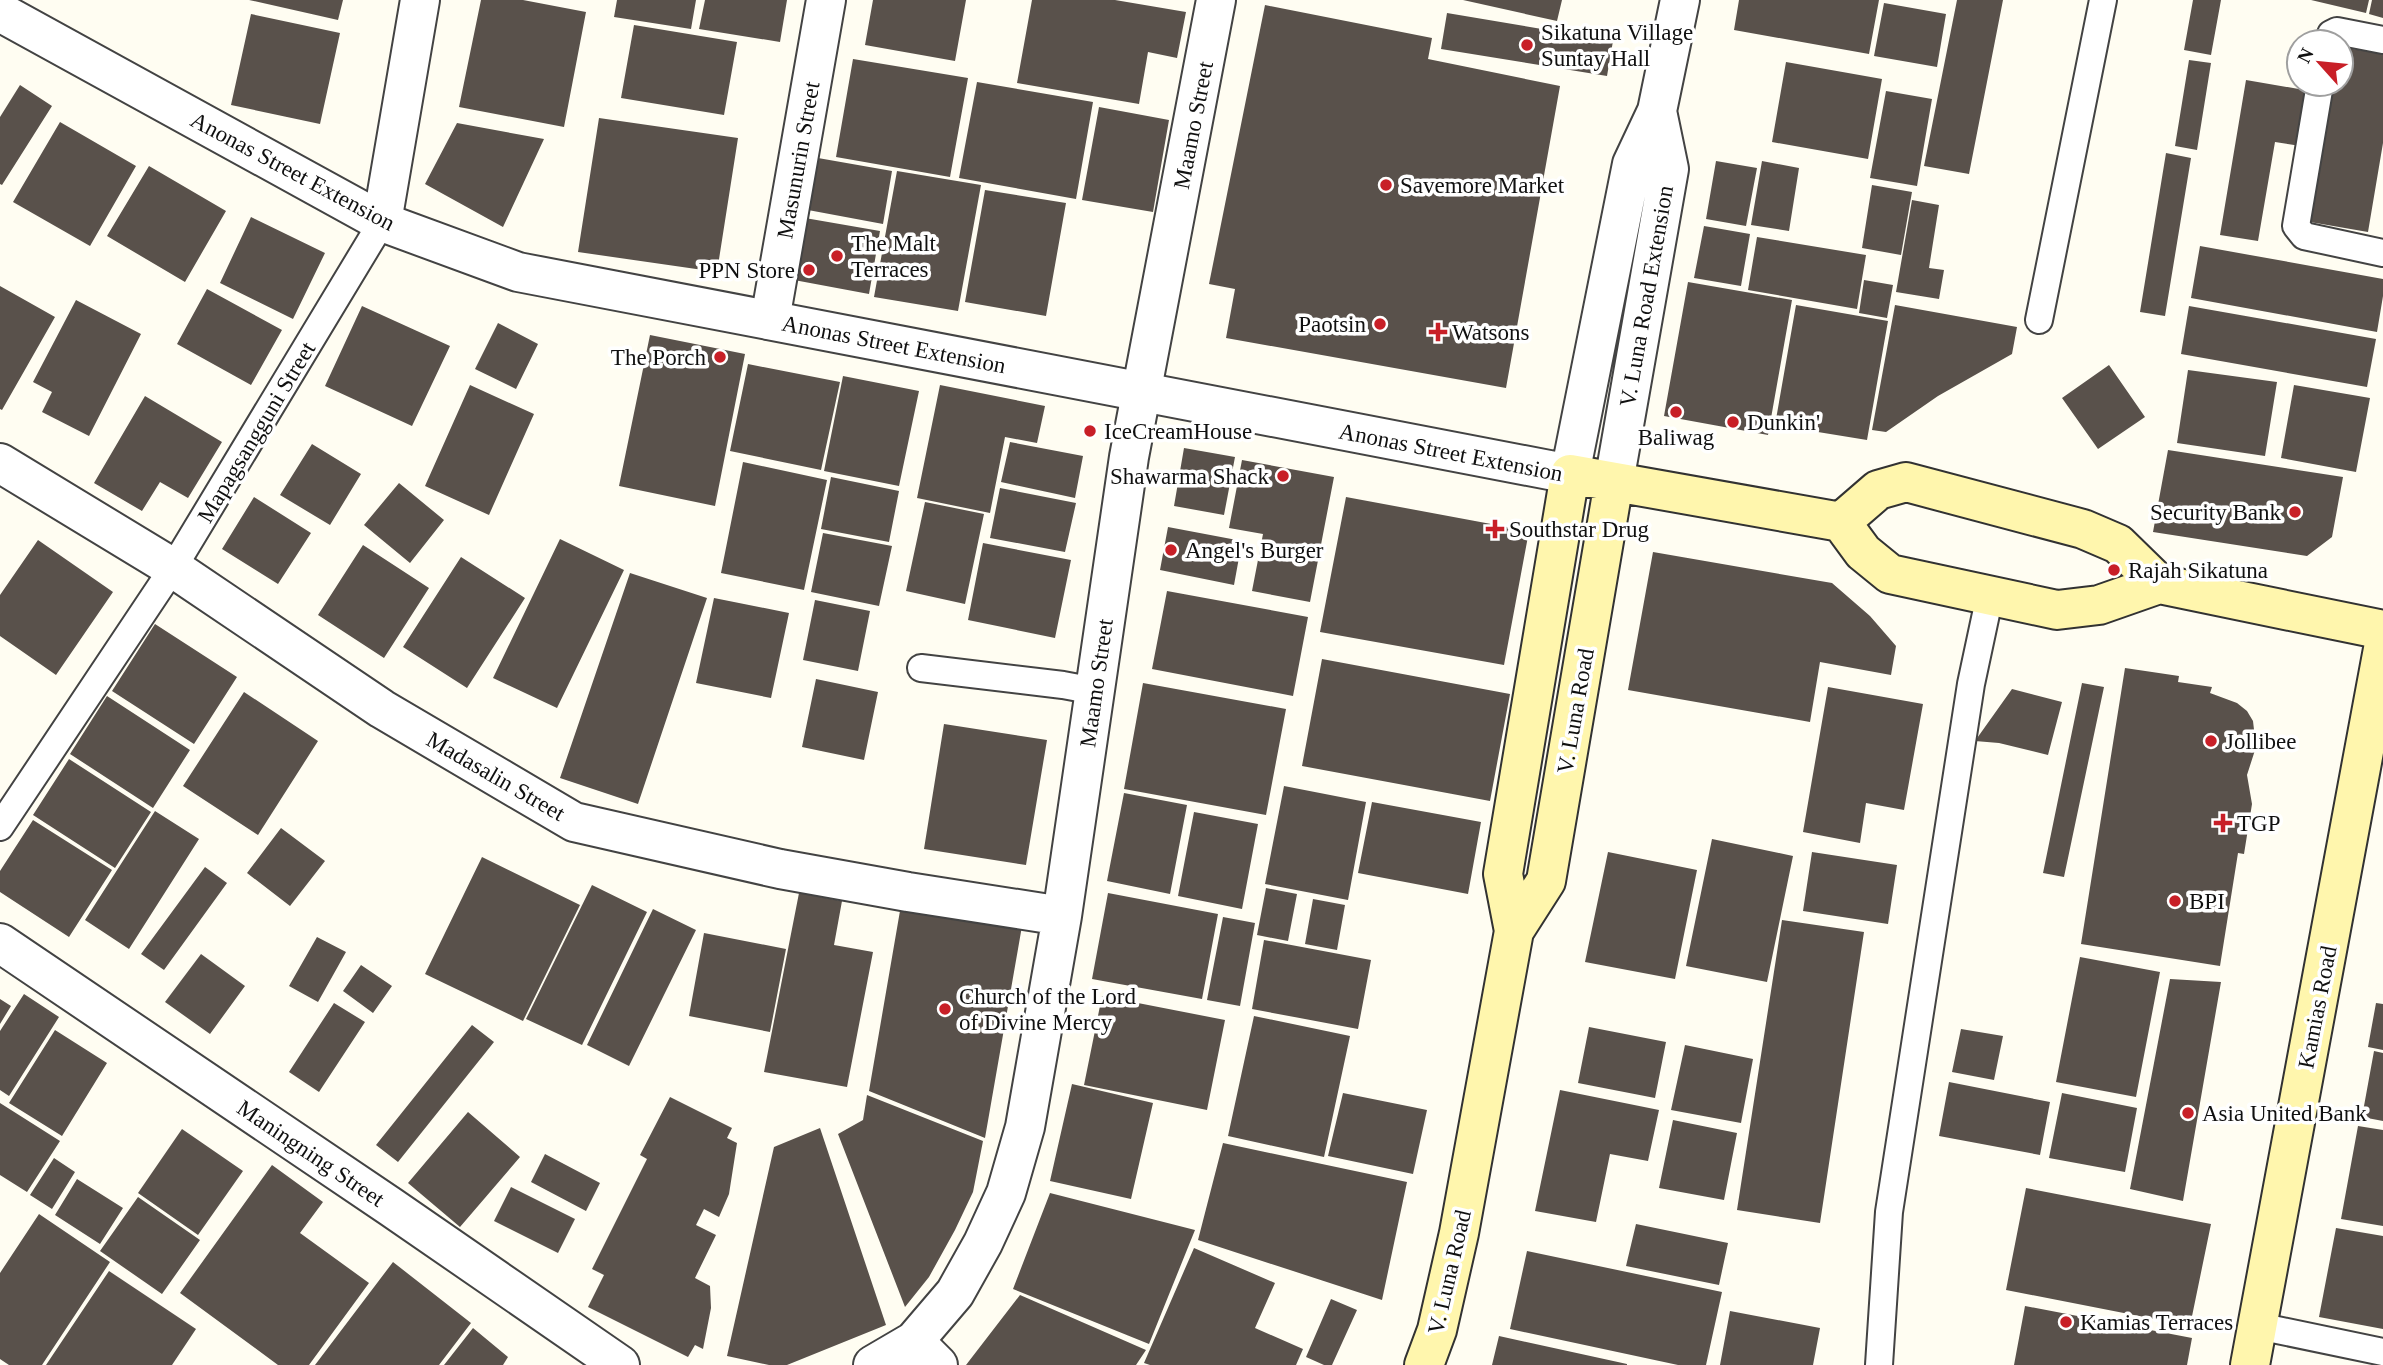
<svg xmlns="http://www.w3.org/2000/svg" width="2383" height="1365" font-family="'Times New Roman',serif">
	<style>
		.building { fill: #59514b }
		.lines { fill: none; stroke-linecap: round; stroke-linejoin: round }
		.service-casing { stroke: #434343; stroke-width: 30 }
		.minor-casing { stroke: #434343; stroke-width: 42 }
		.tertiary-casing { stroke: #434343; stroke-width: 42 }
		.secondary-casing { stroke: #323232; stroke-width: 42 }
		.service { stroke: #fff; stroke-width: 26 }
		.minor { stroke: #fff; stroke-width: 38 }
		.tertiary { stroke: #fff; stroke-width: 38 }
		.secondary { stroke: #fff6ad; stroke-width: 38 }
		.poi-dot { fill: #c81f27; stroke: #fff; stroke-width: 2.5 }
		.labels { text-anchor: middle; stroke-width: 7; stroke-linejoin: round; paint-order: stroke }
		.poi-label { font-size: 23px; fill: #101010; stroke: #fff; text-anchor: start }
		.street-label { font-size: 23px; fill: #101010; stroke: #fff }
	</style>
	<rect width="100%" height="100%" fill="#fffdf2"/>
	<path class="building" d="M249 0H343L338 20Z
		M481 0H523L586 12 564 127 459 107Z
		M617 0H696L691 29 614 17Z
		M705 0H787L780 42 699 29Z
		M873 0H966L955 61 865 45Z
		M1032 0H1115L1186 12 1177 58 1148 52 1139 104 1017 83Z
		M1463 0H1562L1557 21Z
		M1739 0H1879L1869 54 1734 30Z
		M1957 0H2003L1969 174 1924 166Z
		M2193 0H2221L2211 55 2184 50Z
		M2311 0H2369L2366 13Z
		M2372 0H2383V18L2369 14Z
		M1884 3 1946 14 1937 67 1874 56Z
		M1265 5 1432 38 1428 59 1560 86 1506 388 1226 338 1235 289 1209 284Z
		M1447 13 1613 41 1607 76 1441 49Z
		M251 14 340 33 320 124 231 105Z
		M634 25 737 42 724 115 621 98Z
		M2341 47 2383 54V143L2368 232 2310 222 2334 84H2341Z
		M853 59 968 78 950 177 836 157Z
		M2189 60 2211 63 2197 150 2175 146Z
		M1786 62 1882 79 1868 159 1772 142Z
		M2246 80 2316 92 2307 147 2275 142 2258 241 2220 235Z
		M977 82 1093 102 1076 199 959 178Z
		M20 85 52 106 2 185 0 184V117Z
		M1886 91 1932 99 1917 186 1870 178Z
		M1099 107 1169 120 1153 212 1082 200Z
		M599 118 738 138 717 272 578 252Z
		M60 122 136 166 90 246 13 202Z
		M457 123 544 139 503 227 425 184Z
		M2166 153 2191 158 2165 316 2140 312Z
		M818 158 892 171 883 224 808 210Z
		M1716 161 1757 168 1746 226 1706 219Z
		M1762 161 1799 168 1789 231 1751 225Z
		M149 166 226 211 185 282 107 236Z
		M897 171 981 185 958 311 874 297Z
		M1872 185 1912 192 1901 255 1862 248Z
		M985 190 1066 203 1046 316 965 302Z
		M1912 200 1939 205 1929 268 1944 270 1939 299 1896 292Z
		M251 217 325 253 293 319 220 283Z
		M805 218 880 231 869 294 794 280Z
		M1704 226 1750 234 1741 286 1694 278Z
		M1757 237 1866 255 1857 309 1748 290Z
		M2200 246 2383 279V296L2377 332 2191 298Z
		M1864 280 1893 285 1887 318 1859 313Z
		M1688 282 1792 300 1768 435 1664 416Z
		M0 286 55 317 2 410 0 409Z
		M207 289 282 330 251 385 177 344Z
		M76 300 141 334 89 436 42 412 52 392 33 382Z
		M1796 305 1888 321 1867 440 1775 425Z
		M1895 305 2017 327 2012 354 1938 396 1886 432 1872 430Z
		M362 306 450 346 412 426 325 386Z
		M2189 306 2376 339 2367 387 2181 354Z
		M498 323 538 344 516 389 475 369Z
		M650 335 745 354 715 506 619 486Z
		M748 364 840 382 821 470 730 451Z
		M2109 365 2145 417 2098 449 2062 398Z
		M2188 370 2277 382 2265 456 2177 443Z
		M843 376 919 391 899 486 824 471Z
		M470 385 534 414 489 515 425 486Z
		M940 385 1045 406 1037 443 1005 437 990 513 917 498Z
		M2294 385 2370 398 2356 472 2281 458Z
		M145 396 222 442 188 498 160 482 142 511 94 483Z
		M1010 442 1083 456 1075 498 1001 482Z
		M312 444 361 474 330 525 280 495Z
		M1184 448 1235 457 1224 515 1174 506Z
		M2168 450 2343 477 2332 537 2307 556 2153 532Z
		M1242 460 1334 477 1310 602 1252 591 1263 534 1229 528Z
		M743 462 827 480 804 590 721 573Z
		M831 477 899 491 889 542 821 529Z
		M399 483 444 520 410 563 364 525Z
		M1000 488 1076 503 1065 552 990 538Z
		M254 497 311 533 278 584 222 549Z
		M1346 497 1529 531 1504 665 1320 632Z
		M925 502 984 514 965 604 906 591Z
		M1168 527 1242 541 1234 585 1160 570Z
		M823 533 892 546 879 606 811 592Z
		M560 539 624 570 557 708 493 678Z
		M38 540 113 592 56 675 0 636V595Z
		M983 543 1071 560 1055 638 968 620Z
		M363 545 429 588 384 658 318 615Z
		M1653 552 1832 583 1870 616 1896 646 1891 675 1820 662 1810 722 1628 690Z
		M461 557 525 598 467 688 403 647Z
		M630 573 707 598 638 804 560 778Z
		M1167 591 1308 617 1293 696 1152 669Z
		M714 598 789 613 771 698 696 683Z
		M815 600 870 611 858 671 803 660Z
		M155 624 237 677 194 744 112 691Z
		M1322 659 1510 694 1490 801 1302 766Z
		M2125 668 2179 676 2178 682 2212 687 2210 693 2237 703 2247 711 2253 721 2256 747 2247 775 2252 804 2244 854 2238 853 2220 966 2081 944Z
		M816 679 878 692 864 760 802 747Z
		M1143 683 1286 709 1266 815 1124 789Z
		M2082 683 2104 687 2064 877 2043 873Z
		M1828 687 1923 704 1904 810 1866 803 1860 843 1803 832Z
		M2012 689 2062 702 2048 755 1999 743 1975 741Z
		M244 692 318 741 258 835 183 786Z
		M107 696 190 750 153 808 70 754Z
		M944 724 1047 740 1026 865 924 849Z
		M69 759 151 812 115 868 33 815Z
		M1284 786 1366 802 1348 900 1265 884Z
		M1124 793 1187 805 1170 894 1107 881Z
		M1372 802 1481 822 1468 894 1358 873Z
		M155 811 199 839 129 949 85 920Z
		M1194 812 1258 824 1242 909 1178 896Z
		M33 820 112 870 69 937 0 892V871Z
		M281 828 325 861 290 906 247 873Z
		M1712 839 1793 856 1767 982 1686 966Z
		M1608 852 1697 870 1675 979 1585 962Z
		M1812 852 1897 865 1888 924 1803 911Z
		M482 857 580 905 523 1021 425 974Z
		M205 867 227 883 164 970 141 954Z
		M592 885 647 912 582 1045 526 1019Z
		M1266 888 1297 894 1288 941 1257 935Z
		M799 893 842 901 834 945 873 952 847 1087 764 1072Z
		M1108 893 1218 914 1202 999 1092 979Z
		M1313 899 1345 905 1337 950 1305 944Z
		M901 905 1022 926 985 1138 869 1091Z
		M653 909 696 930 629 1066 587 1045Z
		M1223 917 1255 923 1240 1006 1207 1000Z
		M1782 920 1864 932 1820 1223 1737 1210Z
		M704 933 786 949 770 1032 689 1016Z
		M317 937 346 952 318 1002 289 986Z
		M1264 940 1371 960 1358 1029 1252 1009Z
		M201 954 245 986 210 1034 165 1002Z
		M2080 957 2160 972 2136 1097 2056 1082Z
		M361 965 392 986 373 1013 343 991Z
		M2170 979 2221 982 2183 1201 2130 1189Z
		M24 994 59 1017 9 1096 0 1090V1031Z
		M1102 996 1225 1020 1207 1110 1084 1085Z
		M0 999 11 1006 0 1024Z
		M334 1003 365 1022 319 1092 289 1072Z
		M2376 1003 2383 1004V1050L2368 1047Z
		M1254 1016 1350 1036 1324 1157 1228 1136Z
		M472 1025 494 1042 398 1162 376 1145Z
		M1589 1027 1666 1042 1655 1098 1578 1083Z
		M1961 1029 2003 1036 1994 1080 1952 1072Z
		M55 1030 107 1063 62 1136 9 1103Z
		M1685 1045 1753 1059 1741 1123 1671 1110Z
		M2374 1051 2383 1053V1121L2362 1117Z
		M1949 1082 2050 1102 2040 1155 1939 1136Z
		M1072 1084 1153 1103 1131 1199 1050 1181Z
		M1560 1090 1659 1110 1648 1161 1610 1154 1596 1222 1535 1211Z
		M1343 1093 1427 1110 1413 1174 1328 1156Z
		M2062 1093 2137 1108 2125 1172 2049 1158Z
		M867 1095 983 1141 973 1192 955 1230 929 1277 905 1307 838 1134 863 1120Z
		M670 1097 732 1128 727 1138 737 1143 729 1194 719 1217 704 1209 696 1225 716 1235 695 1278 710 1286 711 1308 703 1349 695 1345 688 1357 588 1307 604 1275 592 1269 647 1159 640 1155Z
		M0 1103 60 1141 27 1192 0 1175Z
		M468 1112 520 1157 460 1227 408 1183Z
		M1673 1120 1737 1133 1724 1200 1659 1188Z
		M2358 1126 2383 1130V1226L2341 1219Z
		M820 1128 886 1325 787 1365H769L727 1356 774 1147Z
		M182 1129 243 1171 198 1235 138 1193Z
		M1223 1143 1407 1182 1382 1300 1198 1240Z
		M545 1154 600 1183 586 1211 531 1182Z
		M54 1158 75 1172 52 1209 30 1195Z
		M272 1165 323 1202 300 1233 369 1283 309 1365H278L180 1293Z
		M77 1179 123 1208 100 1244 55 1215Z
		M511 1187 575 1219 558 1253 494 1221Z
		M2026 1188 2211 1224 2190 1326 2006 1290Z
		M1050 1193 1195 1230 1149 1344 1013 1289Z
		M138 1197 200 1240 162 1294 100 1251Z
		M39 1214 110 1262 42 1365H9L0 1359V1273Z
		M1636 1224 1728 1243 1719 1285 1626 1266Z
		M2336 1228 2383 1236V1329L2319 1317Z
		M1194 1248 1275 1283 1255 1328 1303 1349 1296 1365H1150L1144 1363Z
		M1527 1251 1722 1292 1706 1365H1678L1510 1329Z
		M393 1262 471 1323 439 1365H315Z
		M109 1271 196 1329 172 1365H46Z
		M1020 1295 1146 1350 1136 1365H966Z
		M1331 1299 1357 1310 1332 1365H1324L1306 1357Z
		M2025 1306 2192 1338 2187 1365H2014Z
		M1730 1311 1820 1328 1813 1365H1720Z
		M473 1328 508 1357 503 1365H444Z
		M1499 1336 1627 1364V1365H1492Z"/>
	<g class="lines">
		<defs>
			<path id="service" d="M2328 42 2331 34 2337 31 2383 40
				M2320 84 2296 226 2304 236 2383 253
				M2039 320 2103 0
				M921 668 1063 685 1095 691
				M0 827 173 568 382 222
				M2258 1326 2383 1352
				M1879 1365 1889 1212 1971 684 1990 595"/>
			<path id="minor" d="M382 222 420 0
				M770 320 826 0
				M0 463 173 568 382 709 574 822 780 869 908 892 1062 916
				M0 943 391 1207 620 1365
				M914 1341 938 1365
				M873 1365 914 1341 955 1293 983 1243 1006 1193 1025 1127 1062 916 1129 457 1216 0"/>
			<path id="tertiary" d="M0 12 382 222 518 272 1570 474 1632 164 1657 111 1680 0
				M1614 482 1669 169 1657 111"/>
			<path id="secondary" d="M1841 522 1878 490 1906 482 2083 529 2118 544 2159 584
				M1514 931 1546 881 1614 482
				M1424 1365 1437 1330 1459 1233 1514 931 1503 874 1570 474 1841 522 1863 552 1890 574 2057 610 2099 605 2159 584 2383 630
				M2250 1365 2383 649"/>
		</defs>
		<use href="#service" class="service-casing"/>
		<use href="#minor" class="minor-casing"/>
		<use href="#tertiary" class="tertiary-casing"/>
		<use href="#secondary" class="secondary-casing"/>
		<use href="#service" class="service"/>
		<use href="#minor" class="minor"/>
		<use href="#tertiary" class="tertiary"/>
		<use href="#secondary" class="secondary"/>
	</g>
	<g class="poi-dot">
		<circle cx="1527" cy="45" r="7"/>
		<circle cx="1386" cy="185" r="7"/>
		<circle cx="837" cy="256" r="7"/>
		<circle cx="809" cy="270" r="7"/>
		<circle cx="1380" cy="324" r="7"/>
		<path d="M1434.5 321.5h7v7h7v7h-7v7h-7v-7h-7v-7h7z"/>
		<circle cx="720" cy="357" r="7"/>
		<circle cx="1676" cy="412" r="7"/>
		<circle cx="1733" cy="422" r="7"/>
		<circle cx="1090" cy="431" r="7"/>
		<circle cx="1283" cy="476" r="7"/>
		<circle cx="2295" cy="512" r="7"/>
		<path d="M1491.5 518.5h7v7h7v7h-7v7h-7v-7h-7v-7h7z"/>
		<circle cx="1171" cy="550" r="7"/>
		<circle cx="2114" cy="570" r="7"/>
		<circle cx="2211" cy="741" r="7"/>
		<path d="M2219.5 812.5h7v7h7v7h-7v7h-7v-7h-7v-7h7z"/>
		<circle cx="2175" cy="901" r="7"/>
		<circle cx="945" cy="1009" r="7"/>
		<circle cx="2188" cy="1113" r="7"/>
		<circle cx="2066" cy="1322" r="7"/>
	</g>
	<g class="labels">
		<g class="poi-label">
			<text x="1541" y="40">Sikatuna Village<tspan x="1541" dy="26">Suntay Hall</tspan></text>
			<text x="1400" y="193">Savemore Market</text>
			<text x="851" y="251">The Malt<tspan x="851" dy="26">Terraces</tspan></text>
			<text x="795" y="278" text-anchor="end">PPN Store</text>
			<text x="1366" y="332" text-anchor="end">Paotsin</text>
			<text x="1452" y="340">Watsons</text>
			<text x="706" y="365" text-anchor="end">The Porch</text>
			<text x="1747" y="430">Dunkin'</text>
			<text x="1104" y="439">IceCreamHouse</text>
			<text x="1676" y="445" text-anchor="middle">Baliwag</text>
			<text x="1269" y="484" text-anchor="end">Shawarma Shack</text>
			<text x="2281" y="520" text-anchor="end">Security Bank</text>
			<text x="1509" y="537">Southstar Drug</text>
			<text x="1185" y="558">Angel's Burger</text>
			<text x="2128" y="578">Rajah Sikatuna</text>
			<text x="2225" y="749">Jollibee</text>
			<text x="2237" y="831">TGP</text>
			<text x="2189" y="909">BPI</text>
			<text x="959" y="1004">Church of the Lord<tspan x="959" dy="26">of Divine Mercy</tspan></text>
			<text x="2202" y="1121">Asia United Bank</text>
			<text x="2080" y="1330">Kamias Terraces</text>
		</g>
		<g class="street-label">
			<text transform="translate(1193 125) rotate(-79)" y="8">Maamo Street</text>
			<text transform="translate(798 160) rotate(-80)" y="8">Masunurin Street</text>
			<text transform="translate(293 171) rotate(28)" y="8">Anonas Street Extension</text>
			<text transform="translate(1646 296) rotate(-80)" y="8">V. Luna Road Extension</text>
			<text transform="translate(894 344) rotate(11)" y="8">Anonas Street Extension</text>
			<text transform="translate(256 432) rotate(-59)" y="8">Mapagsangguni Street</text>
			<text transform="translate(1451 452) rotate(11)" y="8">Anonas Street Extension</text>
			<text transform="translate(1096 683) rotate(-82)" y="8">Maamo Street</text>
			<text transform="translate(1575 711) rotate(-80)" y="8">V. Luna Road</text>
			<text transform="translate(496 776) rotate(30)" y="8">Madasalin Street</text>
			<text transform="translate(2317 1007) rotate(-79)" y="8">Kamias Road</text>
			<text transform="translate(311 1153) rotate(34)" y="8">Maningning Street</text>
			<text transform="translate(1449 1272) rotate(-77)" y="8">V. Luna Road</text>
		</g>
	</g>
	<g transform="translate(2320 63) rotate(297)"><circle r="33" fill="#ffffff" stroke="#9f9f9f" stroke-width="2"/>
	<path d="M0-5L12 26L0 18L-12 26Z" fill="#c81f27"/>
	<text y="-10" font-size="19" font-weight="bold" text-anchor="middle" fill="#101010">N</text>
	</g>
</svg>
